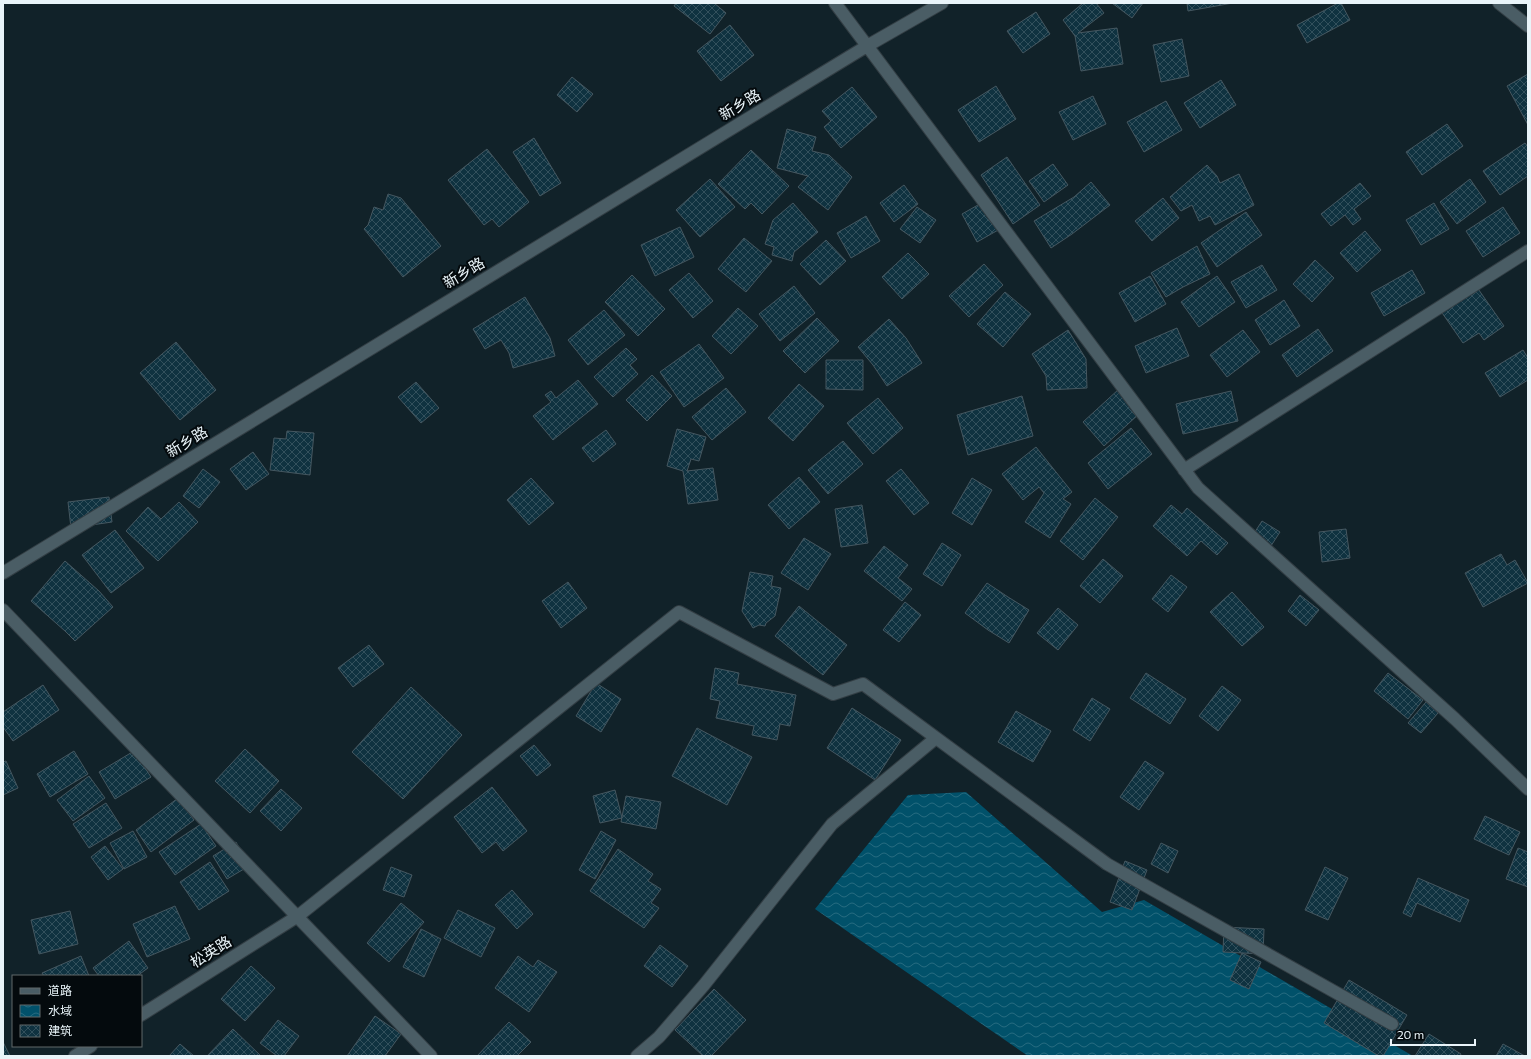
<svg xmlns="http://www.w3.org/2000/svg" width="1531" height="1059" font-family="Commissioner,'Noto Sans SC',sans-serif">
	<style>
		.water { fill: url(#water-waves) }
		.building { fill: url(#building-cross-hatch); stroke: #455760 }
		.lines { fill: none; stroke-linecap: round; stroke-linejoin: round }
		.minor-casing { stroke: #333e44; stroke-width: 14 }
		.minor { stroke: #4a5d65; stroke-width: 12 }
		.labels { text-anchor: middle; stroke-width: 4; stroke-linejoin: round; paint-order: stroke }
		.street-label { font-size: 15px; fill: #e9f4f9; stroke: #040a0d }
	</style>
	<defs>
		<pattern id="water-waves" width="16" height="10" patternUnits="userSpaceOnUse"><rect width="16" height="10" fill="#01516a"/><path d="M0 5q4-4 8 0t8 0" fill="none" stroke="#266b80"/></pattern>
		<pattern id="building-cross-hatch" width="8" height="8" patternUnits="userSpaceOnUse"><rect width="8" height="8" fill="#0f3240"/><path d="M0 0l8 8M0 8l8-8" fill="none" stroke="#32505c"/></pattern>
	</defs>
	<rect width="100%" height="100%" fill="#112229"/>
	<path class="water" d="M966 792 1102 912 1144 900 1413 1056H1028L815 909 908 795Z"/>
	<path class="building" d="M676 3H714L726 13 710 34 674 6Z
		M1083 3H1096L1104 13 1078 33 1117 28 1123 64 1081 71 1075 36 1063 20Z
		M1112 3H1143L1132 18Z
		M1187 3H1233L1188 11Z
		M1338 3H1341L1350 20 1307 43 1297 25Z
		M1036 12 1050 34 1023 53 1007 31Z
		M730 25 754 55 721 81 697 51Z
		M1182 39 1189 76 1161 82 1153 45Z
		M1528 74V125L1507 86Z
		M572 77 593 94 577 112 557 95Z
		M1221 80 1236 105 1200 128 1184 103Z
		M996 86 1016 119 979 142 958 110Z
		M852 87 877 117 841 148 824 127 831 121 822 111Z
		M1093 96 1106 124 1073 140 1059 112Z
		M1166 101 1182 130 1144 152 1127 122Z
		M1447 124 1463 146 1422 175 1406 152Z
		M787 129 816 137 812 151 829 155 852 177 828 210 798 187 808 176 777 168Z
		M534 138 561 183 540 196 513 152Z
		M1525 143 1528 147V176L1500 195 1483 171Z
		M487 149 529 202 499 227 492 219 484 225 448 180Z
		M751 150 789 186 762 214 751 203 745 209 718 184Z
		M1007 157 1040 205 1013 224 981 175Z
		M1053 164 1068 185 1044 202 1029 181Z
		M1207 165 1217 176 1220 183 1239 174 1254 205 1215 225 1210 216 1199 221 1192 205 1181 211 1170 197Z
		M710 179 735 207 700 237 676 210Z
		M1470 179 1486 202 1457 224 1440 202Z
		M1091 182 1110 205 1072 234 1051 248 1034 221 1074 197Z
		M1360 183 1371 196 1354 209 1361 219 1353 225 1345 215 1331 226 1321 214Z
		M904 185 918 204 894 222 880 203Z
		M388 194 401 198 441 246 403 277 364 229 368 225 374 207 383 210Z
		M1163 198 1179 218 1152 241 1135 221Z
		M985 201 1000 229 977 242 962 214Z
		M793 203 818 232 794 252 792 261 772 255 774 247 765 244 773 220Z
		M1434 203 1449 229 1421 245 1406 220Z
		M917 207 936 220 920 243 900 229Z
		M1503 207 1520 233 1483 257 1466 231Z
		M1246 212 1262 235 1217 267 1201 243Z
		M866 216 880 241 851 258 837 233Z
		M680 227 694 257 655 276 641 245Z
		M1365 231 1381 250 1357 272 1340 253Z
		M744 238 772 261 746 292 718 269Z
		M826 240 846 261 820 285 800 264Z
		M1197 246 1210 274 1183 287 1166 297 1151 273Z
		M908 253 929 274 902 299 882 277Z
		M1315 260 1334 278 1312 302 1293 284Z
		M984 264 1003 285 969 317 949 296Z
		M1262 265 1277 290 1246 308 1231 282Z
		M1412 270 1425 293 1384 316 1371 293Z
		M689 273 713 301 693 318 669 290Z
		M632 275 665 309 638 336 605 302Z
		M1150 276 1166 304 1135 322 1119 293Z
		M1217 276 1235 302 1199 327 1181 302Z
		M1474 283 1504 326 1484 340 1479 333 1463 343 1438 307Z
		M794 286 815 313 780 341 759 314Z
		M1005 292 1031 314 1003 347 977 324Z
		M525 297 550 338 555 356 513 368 509 353 501 340 485 349 473 329Z
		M1284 300 1300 326 1270 345 1255 320Z
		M738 308 758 326 731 354 712 336Z
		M604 310 625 335 588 365 568 340Z
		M817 318 839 341 805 373 783 351Z
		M889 319 906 338 922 363 887 386 873 365 858 347Z
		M1177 328 1189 356 1146 373 1135 346Z
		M1318 329 1333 351 1297 377 1282 355Z
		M1068 330 1086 359 1087 388 1047 390 1046 376 1032 354Z
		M1243 330 1260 352 1227 377 1210 355Z
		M176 342 216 390 180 420 140 373Z
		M699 344 724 378 684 407 660 372Z
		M626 348 637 359 630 365 638 374 613 397 594 377Z
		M1523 350 1528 358V380L1500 397 1485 373Z
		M826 360H863V390L826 389Z
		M652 375 672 396 647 421 626 400Z
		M578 380 598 404 553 440 533 416 551 402 545 395 551 391 556 398Z
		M416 382 439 408 421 423 398 397Z
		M799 384 824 406 793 441 768 418Z
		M726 388 746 412 712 440 692 417Z
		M1119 389 1140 413 1104 446 1083 422Z
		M1231 391 1238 421 1183 434 1176 404Z
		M1022 396 1033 436 968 455 957 415Z
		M878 398 903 428 873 454 847 423Z
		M1131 428 1152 454 1108 489 1088 463Z
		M677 429 706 437 699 461 691 459 687 471 713 468 718 500 688 504 683 471 667 466Z
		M606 430 616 444 593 462 582 448Z
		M287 431 314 433 310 475 270 470 274 438 286 439Z
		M843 441 863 464 828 494 808 470Z
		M1036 447 1072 492 1063 499 1071 504 1050 538 1025 522 1044 493 1039 487 1023 500 1002 474Z
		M253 452 269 474 246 490 230 469Z
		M203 469 220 482 199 508 183 496Z
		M901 469 929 503 914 515 886 481Z
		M799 477 820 502 789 529 768 505Z
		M531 478 554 503 529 525 507 500Z
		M972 478 992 490 972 525 952 513Z
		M109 497 112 522 71 528 68 502Z
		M1095 498 1118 517 1083 560 1060 541Z
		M179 502 198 522 158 561 126 531 148 507 161 519Z
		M862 505 868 543 841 547 835 509Z
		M1171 505 1182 514 1187 508 1228 543 1217 555 1201 541 1187 556 1153 526Z
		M1262 521 1280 532 1267 552 1249 541Z
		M1346 529 1350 558 1322 562 1319 532Z
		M115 530 144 568 111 593 82 555Z
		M804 538 831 554 808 590 781 573Z
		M942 543 961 555 942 586 923 574Z
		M884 546 908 565 898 578 912 589 902 601 864 571Z
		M1501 554 1507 565 1515 560 1528 583 1483 607 1465 573Z
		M1103 559 1123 576 1100 603 1080 586Z
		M65 561 99 591 113 607 75 641 65 631 31 601Z
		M750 572 773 576 771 586 781 588 775 616 766 623 765 626 759 625 753 628 742 611Z
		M1171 575 1187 587 1168 612 1152 599Z
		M568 582 587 608 561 628 542 601Z
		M987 583 1008 597 1029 610 1009 643 988 630 965 613Z
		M1232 592 1264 627 1242 646 1210 612Z
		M1300 595 1319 610 1306 626 1288 611Z
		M905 602 921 615 899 642 883 630Z
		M799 606 847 645 823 675 775 636Z
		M1058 608 1078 625 1058 650 1037 633Z
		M369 645 384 664 353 687 338 668Z
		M715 668 739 673 737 684 796 695 790 726 780 724 777 740 752 735 754 726 716 718 720 701 710 699Z
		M1146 673 1186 699 1170 724 1130 698Z
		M1388 673 1423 700 1408 719 1374 691Z
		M596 683 621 699 601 732 576 716Z
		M43 685 59 710 13 741 3 727V712Z
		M1222 686 1241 700 1218 731 1199 716Z
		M411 687 462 735 403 799 352 752Z
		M1092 698 1110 709 1090 741 1073 730Z
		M1426 702 1438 713 1421 733 1408 723Z
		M852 708 901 740 875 780 827 748Z
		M1016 711 1051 731 1033 762 998 742Z
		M697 728 752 757 727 805 672 776Z
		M534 745 551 765 537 776 520 756Z
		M245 749 279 781 250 813 215 781Z
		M74 751 88 774 50 797 37 774Z
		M134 751 151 777 115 799 99 772Z
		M6 761 18 788 3 795V762Z
		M1145 761 1164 773 1139 810 1120 797Z
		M89 776 105 798 73 821 57 800Z
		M492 787 527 831 503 851 496 842 482 853 454 817Z
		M281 789 302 808 281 831 260 811Z
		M615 790 622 818 600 823 593 796Z
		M626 796 661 802 656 829 621 822Z
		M178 798 194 820 151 852 136 830Z
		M106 803 122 828 89 848 73 824Z
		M1485 816 1520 832 1509 855 1474 839Z
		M201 824 216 846 175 875 159 852Z
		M133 831 147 857 124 869 110 843Z
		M601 831 616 840 595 879 579 870Z
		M236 842 249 866 227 879 213 856Z
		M1161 843 1178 851 1168 873 1151 864Z
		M105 846 123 869 108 880 91 857Z
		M1518 848 1528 852V887L1506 879Z
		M618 849 653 874 648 881 661 889 651 903 659 908 644 928 590 891Z
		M1125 861 1147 870 1132 910 1110 902Z
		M210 862 229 891 199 910 180 882Z
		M391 867 412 875 404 897 383 890Z
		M1325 867 1348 878 1328 920 1305 910Z
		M1418 878 1469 900 1460 922 1417 903 1411 917 1403 913Z
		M512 890 533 914 517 929 495 905Z
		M401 903 424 922 389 962 367 943Z
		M175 906 190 939 147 957 133 924Z
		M458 910 495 928 481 957 444 938Z
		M70 911 78 944 39 954 31 920Z
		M1224 927 1264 929 1263 954 1223 952Z
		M421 929 441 939 424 977 403 967Z
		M129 941 148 968 137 976H99L93 968Z
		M660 945 688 966 672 987 644 966Z
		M1242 953 1261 962 1249 989 1230 980Z
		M81 956 89 976H44L42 973Z
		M518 956 533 967 538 960 557 972 529 1012 495 988Z
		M251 966 275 988 245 1021 221 999Z
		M1349 980 1407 1015 1383 1056H1379L1324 1023Z
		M714 989 746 1020 711 1056H703L675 1030Z
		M375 1016 401 1034 385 1056H347Z
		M278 1020 299 1036 284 1056H277L260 1043Z
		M509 1022 531 1042 517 1056H477Z
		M233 1029 261 1056H207Z
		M1429 1034 1461 1054 1460 1056H1415Z
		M3 1042 10 1056H3Z
		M180 1044 194 1056H169Z
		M1503 1044 1525 1056H1496Z"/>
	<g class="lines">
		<defs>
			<path id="minor" d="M835 3 1198 488 1455 719 1528 789
				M1499 3 1528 26
				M1184 470 1528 251
				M3 573 867 46 942 3
				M3 610 431 1056
				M141 1015 298 916 679 612 833 694 863 684 1107 864 1392 1024
				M75 1056 91 1046
				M637 1056 659 1037 704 985 832 824 936 738"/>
		</defs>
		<use href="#minor" class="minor-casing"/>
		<use href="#minor" class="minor"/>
	</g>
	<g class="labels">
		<g class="street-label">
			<text transform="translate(740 105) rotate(-31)" y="5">新乡路</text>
			<text transform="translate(464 273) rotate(-31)" y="5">新乡路</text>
			<text transform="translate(187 442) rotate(-31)" y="5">新乡路</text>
			<text transform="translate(211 952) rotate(-32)" y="5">松英路</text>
		</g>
	</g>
	<rect width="1531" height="1059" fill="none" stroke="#e9f4f9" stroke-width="8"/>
	<rect x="12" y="975" width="130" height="72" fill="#040a0d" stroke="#60686b"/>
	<rect x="20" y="988" width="20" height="6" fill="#4a5d65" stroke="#60686b"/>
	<text x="48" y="995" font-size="12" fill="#e9f4f9">道路</text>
	<rect x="20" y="1005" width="20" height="12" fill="url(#water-waves)" stroke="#60686b"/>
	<text x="48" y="1015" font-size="12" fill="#e9f4f9">水域</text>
	<rect x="20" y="1025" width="20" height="12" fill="url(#building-cross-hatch)" stroke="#60686b"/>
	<text x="48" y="1035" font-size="12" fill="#e9f4f9">建筑</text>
	<path d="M1391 1039v6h84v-6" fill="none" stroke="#e9f4f9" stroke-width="2"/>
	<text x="1397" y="1039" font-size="12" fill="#e9f4f9" stroke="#040a0d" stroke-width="3" paint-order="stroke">20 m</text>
</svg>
